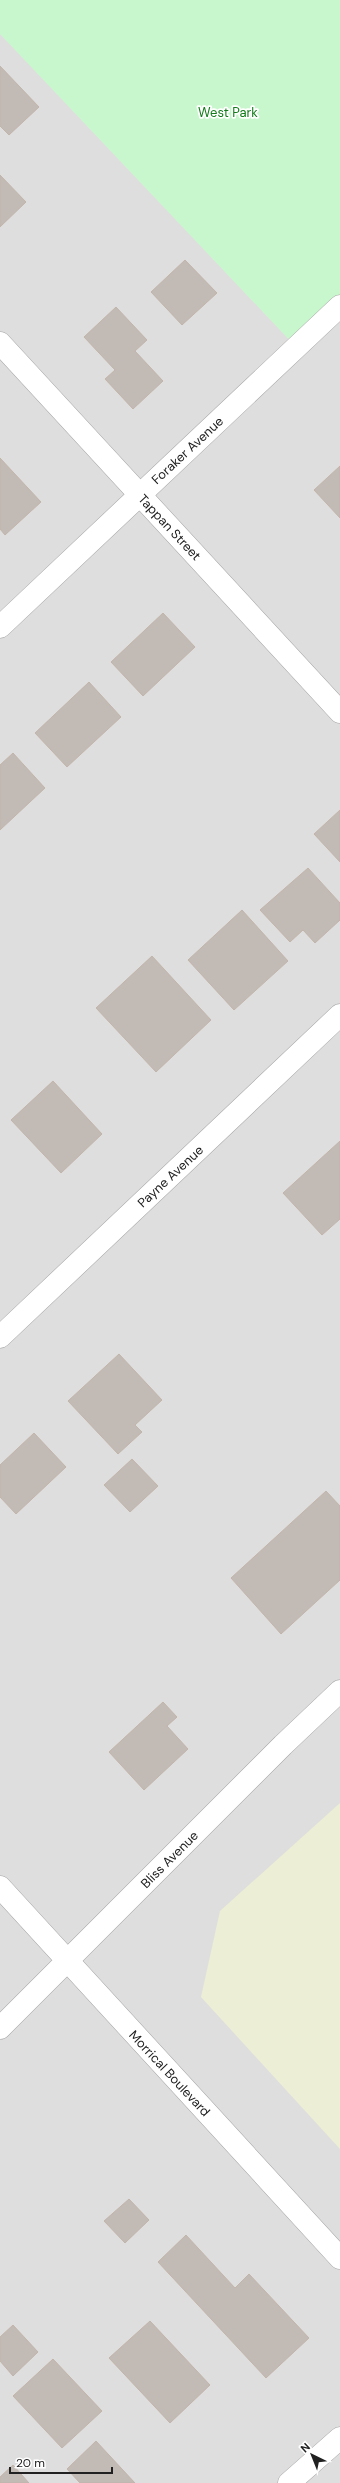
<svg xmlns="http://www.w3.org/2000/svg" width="340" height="2483" font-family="'DM Sans',sans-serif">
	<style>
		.residential { fill: #dfdede }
		.farmland { fill: #eceed5 }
		.park { fill: #c9f7cd }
		.building { fill: #c2bab5; stroke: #c2b5ab }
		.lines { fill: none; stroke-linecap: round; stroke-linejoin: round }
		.street-casing { stroke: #a5a5a5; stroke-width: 23 }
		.street { stroke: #fff; stroke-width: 22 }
		.labels { text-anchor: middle; stroke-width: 3.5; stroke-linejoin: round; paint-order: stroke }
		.park-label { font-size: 13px; fill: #127c1a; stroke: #fff }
		.street-label { font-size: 13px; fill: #212121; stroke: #fff }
	</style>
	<rect width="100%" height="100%" fill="#f1eee9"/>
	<path class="residential" d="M0 0H340V2483H0Z"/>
	<path class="farmland" d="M340 1803V2149L201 1997 220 1911Z"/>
	<path class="park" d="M0 0H340V306L296 347 0 34Z"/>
	<path class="building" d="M0 66 39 107 9 135 0 126Z
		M0 175 26 202 0 227Z
		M185 260 217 293 182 325 151 292Z
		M116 307 147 340 135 351 163 381 133 409 105 379 115 370 84 337Z
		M0 458 41 502 5 535 0 529Z
		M340 466V518L314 490Z
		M163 613 195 647 143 696 111 662Z
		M89 682 121 717 67 767 35 733Z
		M13 753 45 788 0 830V765Z
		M340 810V862L314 834Z
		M308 868 340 903V920L315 943 303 930 290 942 260 910Z
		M242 910 288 961 234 1010 188 960Z
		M152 956 211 1020 156 1072 96 1008Z
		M53 1081 102 1134 61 1173 11 1120Z
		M340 1141V1219L322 1235 283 1193Z
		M119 1354 162 1400 135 1425 142 1432 118 1454 68 1401Z
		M34 1433 66 1467 16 1514 0 1497V1465Z
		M132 1459 158 1486 130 1512 104 1485Z
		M326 1491 340 1506V1580L281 1634 231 1578Z
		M163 1702 177 1717 167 1726 188 1749 144 1790 109 1752Z
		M129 2199 149 2220 125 2243 104 2221Z
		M186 2235 235 2288 249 2274 309 2338 266 2378 158 2262Z
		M150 2321 210 2385 170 2423 109 2358Z
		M13 2325 38 2352 13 2376 0 2361V2337Z
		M53 2359 102 2411 62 2448 13 2396Z
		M96 2441 135 2483H80L67 2469Z
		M13 2465 29 2483H0V2477Z"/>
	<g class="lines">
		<defs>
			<path id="street" d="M0 343 340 712
				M0 627 340 306
				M0 1337 340 1015
				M0 1887 340 2258
				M0 2028 283 1745 340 1691
				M289 2483 340 2438"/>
		</defs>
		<use href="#street" class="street-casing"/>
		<use href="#street" class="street"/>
	</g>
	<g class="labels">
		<g class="park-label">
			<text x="228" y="117">West Park</text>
		</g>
		<g class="street-label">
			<text transform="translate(187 450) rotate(-43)" y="5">Foraker Avenue</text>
			<text transform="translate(170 527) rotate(47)" y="5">Tappan Street</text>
			<text transform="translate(170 1176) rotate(-43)" y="5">Payne Avenue</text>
			<text transform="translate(169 1859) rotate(-45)" y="5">Bliss Avenue</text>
			<text transform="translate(170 2073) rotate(47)" y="5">Morrical Boulevard</text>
		</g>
	</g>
	<g transform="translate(312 2455) rotate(317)" stroke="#ffffff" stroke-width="3" paint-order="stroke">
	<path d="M0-3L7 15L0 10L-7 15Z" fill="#212121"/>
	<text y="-6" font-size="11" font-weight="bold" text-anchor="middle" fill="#212121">N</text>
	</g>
	<path d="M10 2467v6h102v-6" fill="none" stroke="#212121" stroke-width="2"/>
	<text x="16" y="2467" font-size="12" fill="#212121" stroke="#ffffff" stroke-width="3" paint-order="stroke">20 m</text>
</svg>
